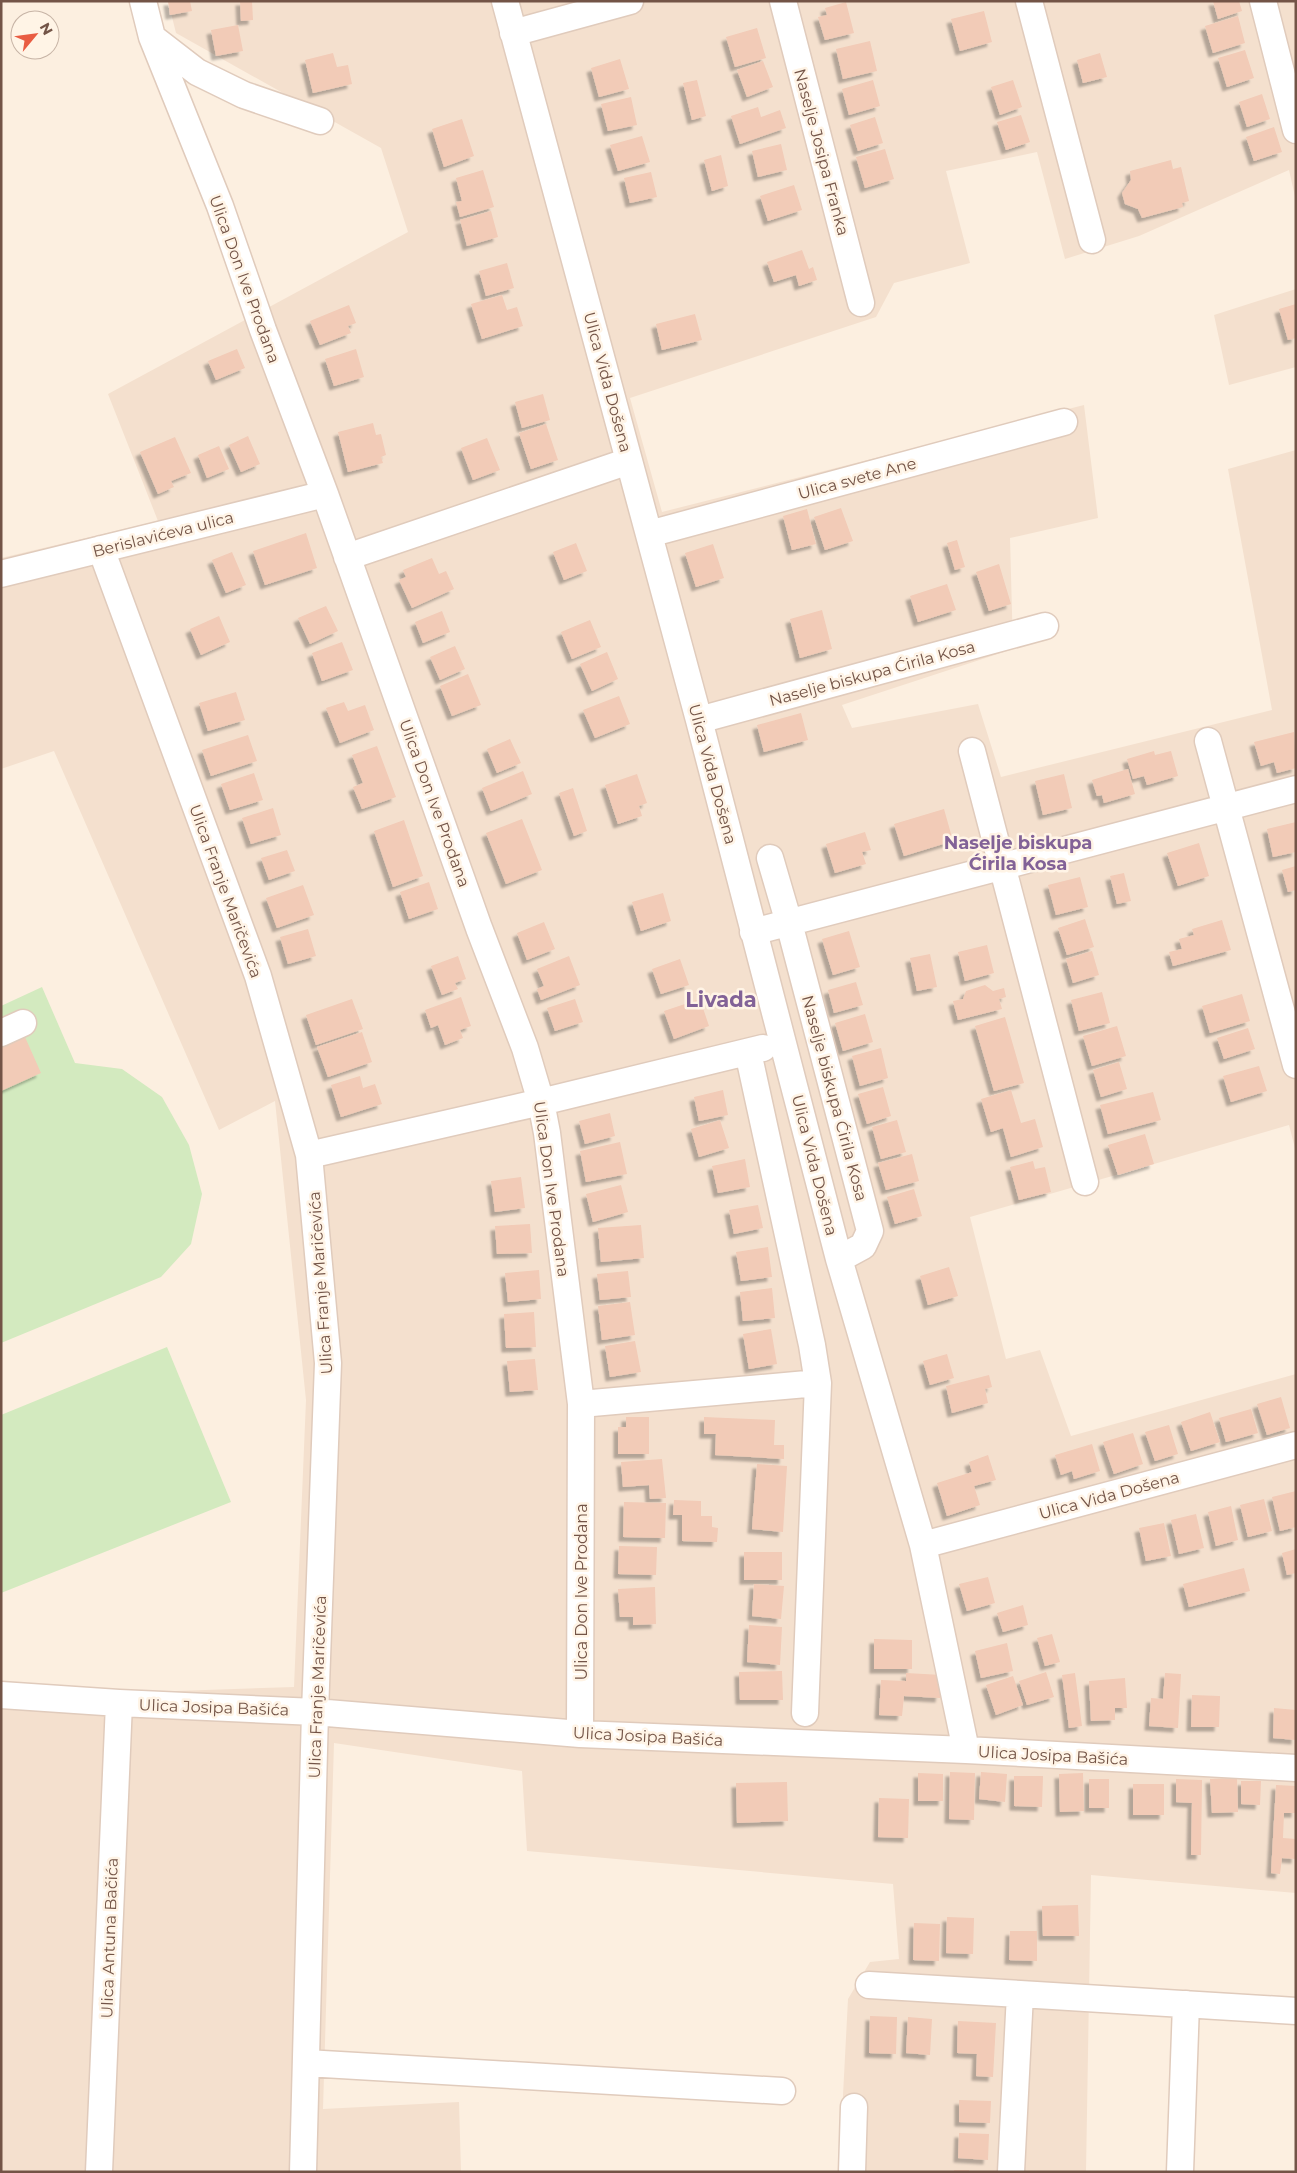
<svg xmlns="http://www.w3.org/2000/svg" width="1297" height="2173" font-family="Montserrat,sans-serif">
	<style>
		.residential { fill: #f4e0ce }
		.green { fill: #d3eabf }
		.building { fill: #f2cbb7; filter: url(#shadow) }
		.lines { fill: none; stroke-linecap: round; stroke-linejoin: round }
		.minor-casing { stroke: #e0cbbc; stroke-width: 29 }
		.minor { stroke: #fff; stroke-width: 26 }
		.labels { text-anchor: middle; stroke-width: 5; stroke-linejoin: round; paint-order: stroke }
		.street-label { font-size: 16px; fill: #735447; stroke: #fff4e6 }
		.neighbourhood-label { font-size: 18px; font-weight: bold; fill: #826297; stroke: #fff4e6 }
		.district-label { font-size: 21px; font-weight: bold; fill: #826297; stroke: #fff4e6 }
	</style>
	<defs>
		<filter id="shadow"><feDropShadow dx="-4.5" dy="4.5" stdDeviation="1" flood-color="#0004"/></filter>
	</defs>
	<rect width="100%" height="100%" fill="#fcefe0"/>
	<path class="residential" d="M168 1H1296V201L1289 170 1139 236 1065 259 1037 152 946 171 970 263 894 283 876 317 630 398 662 512 1084 405 1098 518 1010 538 1013 649 842 705 852 728 978 704 1001 777 1272 710 1228 469 1296 450V1152L1289 1125 970 1217 1006 1359 1040 1350 1071 1436 1296 1374V1893L1091 1875 1086 2172H839L848 1999 870 1962 899 1959 893 1884 527 1851 522 1771 334 1743 323 2109 459 2102 461 2172H1V1697L294 1687 306 1400 275 1101 219 1130 54 751 1 769V558L158 521 108 394 408 232 381 148 176 33Z
		M1296 289V367L1229 385 1214 315Z"/>
	<path class="green" d="M42 987 75 1063 122 1069 162 1097 189 1145 202 1194 191 1244 161 1277 1 1343V1006Z
		M167 1347 231 1502 1 1593V1415Z"/>
	<path class="building" d="M168 1H190L192 11 170 15Z
		M240 1H252L253 20 241 21Z
		M1213 1H1239L1242 11 1218 19Z
		M846 2 854 33 825 40 818 17 827 15 825 8Z
		M984 11 992 42 960 51 951 19Z
		M1238 16 1245 43 1213 53 1205 26Z
		M238 25 243 51 216 56 211 30Z
		M757 28 766 58 735 67 726 37Z
		M870 41 877 71 843 79 836 49Z
		M1245 50 1254 78 1227 87 1218 58Z
		M333 53 337 67 348 65 352 84 313 93 305 60Z
		M1100 53 1107 77 1083 83 1077 60Z
		M620 59 629 89 599 97 591 68Z
		M763 61 773 87 747 97 737 70Z
		M697 80 706 116 692 120 683 83Z
		M873 80 880 106 849 115 842 89Z
		M1013 80 1022 107 1000 115 991 87Z
		M1262 94 1270 119 1247 127 1239 102Z
		M631 97 637 125 608 131 601 104Z
		M758 107 761 117 780 110 786 128 740 144 731 116Z
		M1021 115 1030 142 1006 150 997 122Z
		M875 117 883 143 858 151 850 125Z
		M462 119 474 156 444 167 432 129Z
		M1274 127 1282 152 1254 161 1246 137Z
		M642 136 650 162 618 171 610 145Z
		M781 144 787 170 758 177 752 151Z
		M885 149 894 179 865 188 856 157Z
		M721 155 728 186 712 191 704 160Z
		M1171 160 1173 169 1181 167 1189 201 1182 203 1183 207 1142 218 1138 209 1125 204 1122 193 1131 180 1130 171Z
		M483 170 494 207 460 217 456 202 462 201 456 178Z
		M651 172 657 197 630 203 624 178Z
		M794 185 802 210 768 221 760 196Z
		M491 211 498 237 467 246 460 220Z
		M802 250 809 269 813 267 817 280 799 286 796 275 774 282 767 262Z
		M507 263 514 288 486 296 479 271Z
		M502 295 507 310 517 307 523 326 482 339 471 304Z
		M1296 304V338L1288 340 1279 309Z
		M349 305 356 323 348 326 351 333 320 345 310 321Z
		M695 314 702 340 662 350 656 324Z
		M237 349 245 368 216 380 208 361Z
		M356 349 364 377 334 386 325 359Z
		M543 394 550 420 522 428 515 402Z
		M373 423 376 435 381 434 386 455 381 457 383 463 348 472 338 432Z
		M546 424 558 460 531 469 519 433Z
		M248 436 260 464 241 472 229 445Z
		M175 437 191 473 171 481 174 487 158 494 140 452Z
		M487 438 500 470 473 480 461 448Z
		M219 446 229 469 207 478 198 455Z
		M841 508 853 541 825 550 814 517Z
		M807 509 816 544 792 550 783 516Z
		M306 533 317 568 265 585 253 551Z
		M957 540 965 567 955 570 947 543Z
		M576 543 587 571 564 580 553 552Z
		M713 544 724 578 696 587 685 553Z
		M232 552 246 585 226 593 212 560Z
		M432 558 439 574 446 571 454 589 412 608 399 580 406 577 403 570Z
		M999 564 1011 604 989 611 976 572Z
		M947 584 956 610 918 622 910 596Z
		M326 606 338 631 310 644 298 618Z
		M822 610 832 649 800 658 790 619Z
		M442 611 450 632 423 643 415 622Z
		M219 616 230 642 201 655 190 629Z
		M590 620 601 647 572 659 561 632Z
		M342 642 353 670 322 681 312 653Z
		M455 646 465 669 440 680 430 657Z
		M607 652 618 679 592 691 580 664Z
		M468 674 481 705 452 716 440 686Z
		M236 692 245 720 208 731 199 703Z
		M619 696 630 724 595 738 583 710Z
		M344 702 348 711 365 705 374 730 340 743 326 708Z
		M801 713 808 740 764 752 757 725Z
		M1294 732 1296 768 1277 773 1274 762 1261 766 1254 742Z
		M248 735 257 761 211 776 202 750Z
		M510 739 521 763 497 773 487 749Z
		M377 746 396 797 362 809 353 787 363 783 352 755Z
		M1154 751 1155 755 1171 751 1178 776 1147 785 1144 776 1133 779 1127 759Z
		M1128 769 1135 794 1104 803 1102 795 1097 796 1092 780Z
		M523 771 532 794 491 811 482 788Z
		M254 773 263 800 230 810 221 784Z
		M637 774 647 803 639 806 642 816 618 824 605 785Z
		M1064 774 1072 808 1043 815 1035 781Z
		M573 788 587 831 574 836 559 793Z
		M273 808 281 835 251 844 242 818Z
		M944 809 953 841 904 856 894 824Z
		M522 819 542 870 506 884 486 833Z
		M404 820 423 876 393 887 374 831Z
		M1296 822V852L1273 857 1267 829Z
		M865 832 871 850 862 852 866 864 835 873 826 844Z
		M1199 843 1209 876 1178 886 1167 853Z
		M287 850 295 871 269 880 261 858Z
		M1296 866V890L1288 892 1282 870Z
		M1124 873 1131 901 1117 904 1110 876Z
		M1080 877 1088 907 1056 915 1048 885Z
		M429 882 438 909 409 919 400 892Z
		M303 885 314 915 277 928 266 898Z
		M663 893 671 921 641 931 632 902Z
		M1085 919 1094 947 1067 955 1058 928Z
		M1222 920 1231 950 1173 966 1169 952 1182 949 1179 939 1194 935 1192 929Z
		M544 922 555 949 527 960 517 933Z
		M308 929 316 956 288 964 280 937Z
		M849 931 860 967 833 975 822 939Z
		M987 945 994 973 965 981 958 952Z
		M1092 951 1099 975 1073 983 1066 959Z
		M930 954 937 987 917 991 910 958Z
		M458 956 466 979 455 983 458 989 442 995 431 966Z
		M569 956 580 985 541 1000 537 989 544 986 537 969Z
		M680 959 689 985 661 994 652 969Z
		M856 982 863 1005 834 1013 828 990Z
		M985 985 993 991 1004 988 1006 997 999 999 1002 1009 958 1020 953 1001 963 999 966 991Z
		M1102 992 1110 1023 1079 1031 1071 1000Z
		M1242 994 1250 1021 1210 1033 1202 1006Z
		M461 997 471 1026 460 1030 463 1038 445 1045 438 1025 431 1028 425 1010Z
		M352 999 363 1029 316 1045 306 1015Z
		M575 999 583 1022 555 1031 547 1008Z
		M700 999 709 1026 674 1039 664 1011Z
		M865 1014 873 1042 843 1051 835 1023Z
		M1005 1017 1024 1083 994 1091 975 1026Z
		M1117 1026 1126 1056 1092 1066 1083 1036Z
		M1248 1028 1255 1049 1224 1059 1217 1038Z
		M362 1032 372 1062 328 1077 317 1047Z
		M25 1037 41 1073 1 1091V1048Z
		M881 1048 888 1078 860 1086 852 1056Z
		M1119 1062 1127 1089 1101 1097 1093 1070Z
		M1259 1066 1267 1091 1231 1102 1223 1076Z
		M360 1076 363 1088 375 1084 382 1104 341 1117 331 1085Z
		M883 1087 891 1116 867 1124 858 1094Z
		M723 1090 728 1115 699 1121 694 1097Z
		M1011 1090 1021 1123 1035 1119 1043 1147 1011 1157 1003 1128 991 1132 981 1099Z
		M1153 1092 1161 1120 1108 1134 1100 1105Z
		M610 1113 615 1136 585 1144 579 1121Z
		M720 1120 729 1148 699 1157 691 1129Z
		M897 1120 906 1152 881 1159 872 1127Z
		M1145 1134 1154 1164 1118 1175 1108 1145Z
		M620 1142 627 1174 586 1182 580 1151Z
		M912 1154 919 1181 886 1190 878 1163Z
		M745 1159 750 1187 718 1193 712 1166Z
		M1033 1161 1035 1169 1045 1167 1051 1192 1019 1200 1010 1167Z
		M521 1177 525 1208 495 1212 491 1181Z
		M621 1185 628 1212 593 1222 586 1194Z
		M914 1189 922 1216 895 1224 887 1197Z
		M758 1205 763 1228 734 1234 729 1210Z
		M530 1224 532 1253 497 1254 495 1226Z
		M641 1225 644 1258 601 1262 598 1228Z
		M768 1247 772 1277 741 1281 736 1252Z
		M949 1267 958 1296 928 1305 920 1276Z
		M539 1270 541 1299 508 1302 505 1273Z
		M628 1271 631 1297 600 1300 597 1274Z
		M772 1288 775 1318 743 1321 740 1292Z
		M630 1302 635 1335 602 1340 598 1306Z
		M534 1312 536 1347 506 1348 504 1314Z
		M771 1329 777 1364 749 1369 743 1334Z
		M635 1341 641 1372 610 1377 605 1346Z
		M947 1354 954 1378 930 1385 923 1361Z
		M535 1359 538 1390 510 1392 507 1361Z
		M989 1375 992 1387 985 1389 988 1403 952 1413 946 1386Z
		M1281 1397 1290 1428 1267 1435 1257 1404Z
		M1251 1409 1258 1433 1226 1442 1219 1418Z
		M1210 1412 1220 1442 1191 1451 1181 1422Z
		M626 1417H649V1454H618V1427H626Z
		M704 1417 775 1420 774 1445H784V1459L715 1455 716 1434H704Z
		M1169 1425 1178 1454 1155 1461 1145 1432Z
		M1133 1433 1143 1464 1114 1474 1103 1442Z
		M1092 1444 1100 1471 1074 1479 1072 1471 1061 1475 1055 1455Z
		M988 1455 996 1480 974 1486 980 1505 947 1516 937 1483 972 1472 969 1462Z
		M662 1459 666 1498 650 1499 649 1485 623 1487 621 1462Z
		M757 1464 787 1466 783 1532 752 1529Z
		M1296 1491V1527L1280 1531 1272 1497Z
		M1264 1499 1272 1531 1248 1537 1240 1505Z
		M674 1500 701 1501V1516H712V1527L718 1528 717 1542 682 1541V1515H673Z
		M624 1502 666 1503 665 1538 623 1537Z
		M1231 1506 1238 1540 1216 1546 1208 1512Z
		M1196 1514 1204 1548 1179 1554 1171 1520Z
		M1164 1523 1171 1556 1146 1561 1139 1528Z
		M619 1546 657 1547 656 1575 618 1574Z
		M1296 1549V1573L1287 1575 1282 1553Z
		M744 1552H782V1580H744Z
		M1244 1568 1250 1591 1189 1607 1183 1584Z
		M988 1577 995 1603 967 1611 959 1584Z
		M754 1584 784 1586 781 1619 752 1616Z
		M655 1587 656 1624 633 1625V1617H620L618 1589Z
		M1023 1605 1028 1625 1003 1632 997 1613Z
		M749 1625 782 1627 780 1665 747 1662Z
		M1052 1634 1060 1662 1045 1666 1037 1638Z
		M874 1639 912 1640V1669H874Z
		M1007 1643 1013 1671 981 1678 975 1651Z
		M782 1671 783 1700H740L739 1672Z
		M1046 1672 1054 1697 1027 1705 1019 1681Z
		M906 1673 942 1675 940 1698 904 1696 902 1716 879 1715 881 1680 906 1681Z
		M1075 1673 1082 1726 1069 1728 1062 1675Z
		M1165 1673 1181 1674 1178 1728 1149 1726 1151 1698 1163 1699Z
		M1013 1676 1023 1705 996 1715 986 1685Z
		M1125 1678 1127 1708H1115V1720L1091 1721 1089 1681Z
		M1192 1695 1220 1696 1219 1727H1191Z
		M1274 1708 1296 1710V1740L1273 1738Z
		M950 1772 975 1773 974 1820 949 1819Z
		M981 1772 1007 1774 1005 1802 979 1799Z
		M918 1773 943 1774V1801H918Z
		M1083 1773 1084 1811 1060 1812 1059 1774Z
		M1014 1776H1043L1042 1807 1014 1806Z
		M1237 1778 1238 1812 1212 1813 1210 1779Z
		M1089 1779H1109V1808H1089Z
		M1176 1779 1202 1780 1201 1855H1191L1192 1803 1176 1802Z
		M1241 1781H1261L1260 1805 1241 1804Z
		M787 1782 788 1821 737 1823 736 1783Z
		M1133 1784H1164V1815H1133Z
		M1276 1785 1296 1786V1813H1284L1283 1838 1296 1839V1859L1282 1858 1280 1874 1271 1873Z
		M879 1798 909 1799 908 1838 878 1837Z
		M1078 1905 1079 1936H1043L1042 1906Z
		M947 1917 974 1918 973 1954 946 1953Z
		M914 1923 940 1924 939 1961 913 1960Z
		M1010 1931H1037V1961L1009 1960Z
		M870 2016 897 2017 896 2054 869 2053Z
		M908 2017 932 2019 930 2055 906 2053Z
		M958 2021 996 2023 993 2077 976 2076 977 2054 957 2053Z
		M959 2100 991 2101 990 2123 959 2122Z
		M959 2133 989 2134 988 2160 958 2158Z
		M954 2170H969V2172H954Z"/>
	<g class="lines">
		<defs>
			<path id="minor" d="M143 1 152 37 220 206 263 330 325 494 479 928 525 1048 541 1102 547 1133 581 1404 580 1734
				M505 1 699 720 839 1259 923 1545 966 1750
				M783 1 861 303
				M1029 1 1092 240
				M1263 1 1296 130
				M513 33 630 1
				M153 38 197 72 244 95 320 121
				M649 534 1064 422
				M101 549 258 976 309 1155 328 1363 315 1712 303 2172
				M347 557 629 461
				M1 574 325 494
				M699 720 1045 626
				M1208 741 1296 1065
				M972 751 1085 1182
				M770 858 789 923 870 1231 863 1246 839 1259
				M753 932 1296 789
				M1 1033 23 1023
				M748 1052 812 1345 818 1383 805 1713
				M309 1155 541 1102 763 1048
				M581 1404 818 1383
				M923 1545 1296 1445
				M1 1695 119 1703 315 1712 580 1734 966 1750 1296 1768
				M869 1985 1020 1994 1011 2172
				M1020 1994 1296 2011
				M306 2063 782 2091
				M99 2172 119 1703
				M852 2172 854 2107
				M1180 2172 1186 2004"/>
		</defs>
		<use href="#minor" class="minor-casing"/>
		<use href="#minor" class="minor"/>
	</g>
	<g class="labels">
		<g class="street-label">
			<text transform="translate(822 152) rotate(75)" y="6">Naselje Josipa Franka</text>
			<text transform="translate(245 279) rotate(70)" y="6">Ulica Don Ive Prodana</text>
			<text transform="translate(608 382) rotate(75)" y="6">Ulica Vida Došena</text>
			<text transform="translate(857 478) rotate(-15)" y="6">Ulica svete Ane</text>
			<text transform="translate(163 534) rotate(-14)" y="6">Berislavićeva ulica</text>
			<text transform="translate(872 673) rotate(-15)" y="6">Naselje biskupa Ćirila Kosa</text>
			<text transform="translate(713 774) rotate(75)" y="6">Ulica Vida Došena</text>
			<text transform="translate(435 803) rotate(70)" y="6">Ulica Don Ive Prodana</text>
			<text transform="translate(226 891) rotate(70)" y="6">Ulica Franje Maričevića</text>
			<text transform="translate(835 1098) rotate(75)" y="6">Naselje biskupa Ćirila Kosa</text>
			<text transform="translate(815 1165) rotate(76)" y="6">Ulica Vida Došena</text>
			<text transform="translate(552 1189) rotate(82)" y="6">Ulica Don Ive Prodana</text>
			<text transform="translate(320 1283) rotate(-94)" y="6">Ulica Franje Maričevića</text>
			<text transform="translate(1109 1495) rotate(-15)" y="6">Ulica Vida Došena</text>
			<text transform="translate(581 1592) rotate(-90)" y="6">Ulica Don Ive Prodana</text>
			<text transform="translate(317 1687) rotate(-88)" y="6">Ulica Franje Maričevića</text>
			<text transform="translate(214 1707) rotate(2)" y="6">Ulica Josipa Bašića</text>
			<text transform="translate(648 1736) rotate(3)" y="6">Ulica Josipa Bašića</text>
			<text transform="translate(1053 1755) rotate(3)" y="6">Ulica Josipa Bašića</text>
			<text transform="translate(109 1938) rotate(-88)" y="6">Ulica Antuna Bačića</text>
		</g>
		<g class="neighbourhood-label">
			<text x="1018" y="849">Naselje biskupa<tspan x="1018" dy="21">Ćirila Kosa</tspan></text>
		</g>
		<g class="district-label">
			<text x="721" y="1007">Livada</text>
		</g>
	</g>
	<rect width="1297" height="2173" fill="none" stroke="#735447" stroke-width="5"/>
	<g transform="translate(35 35) rotate(61)"><circle r="24" fill="#fff4e6" stroke="#c7b4a6"/>
	<path d="M0-4L9 19L0 12L-9 19Z" fill="#e95c42"/>
	<text y="-8" font-size="14" font-weight="bold" text-anchor="middle" fill="#735447">N</text>
	</g>
</svg>
